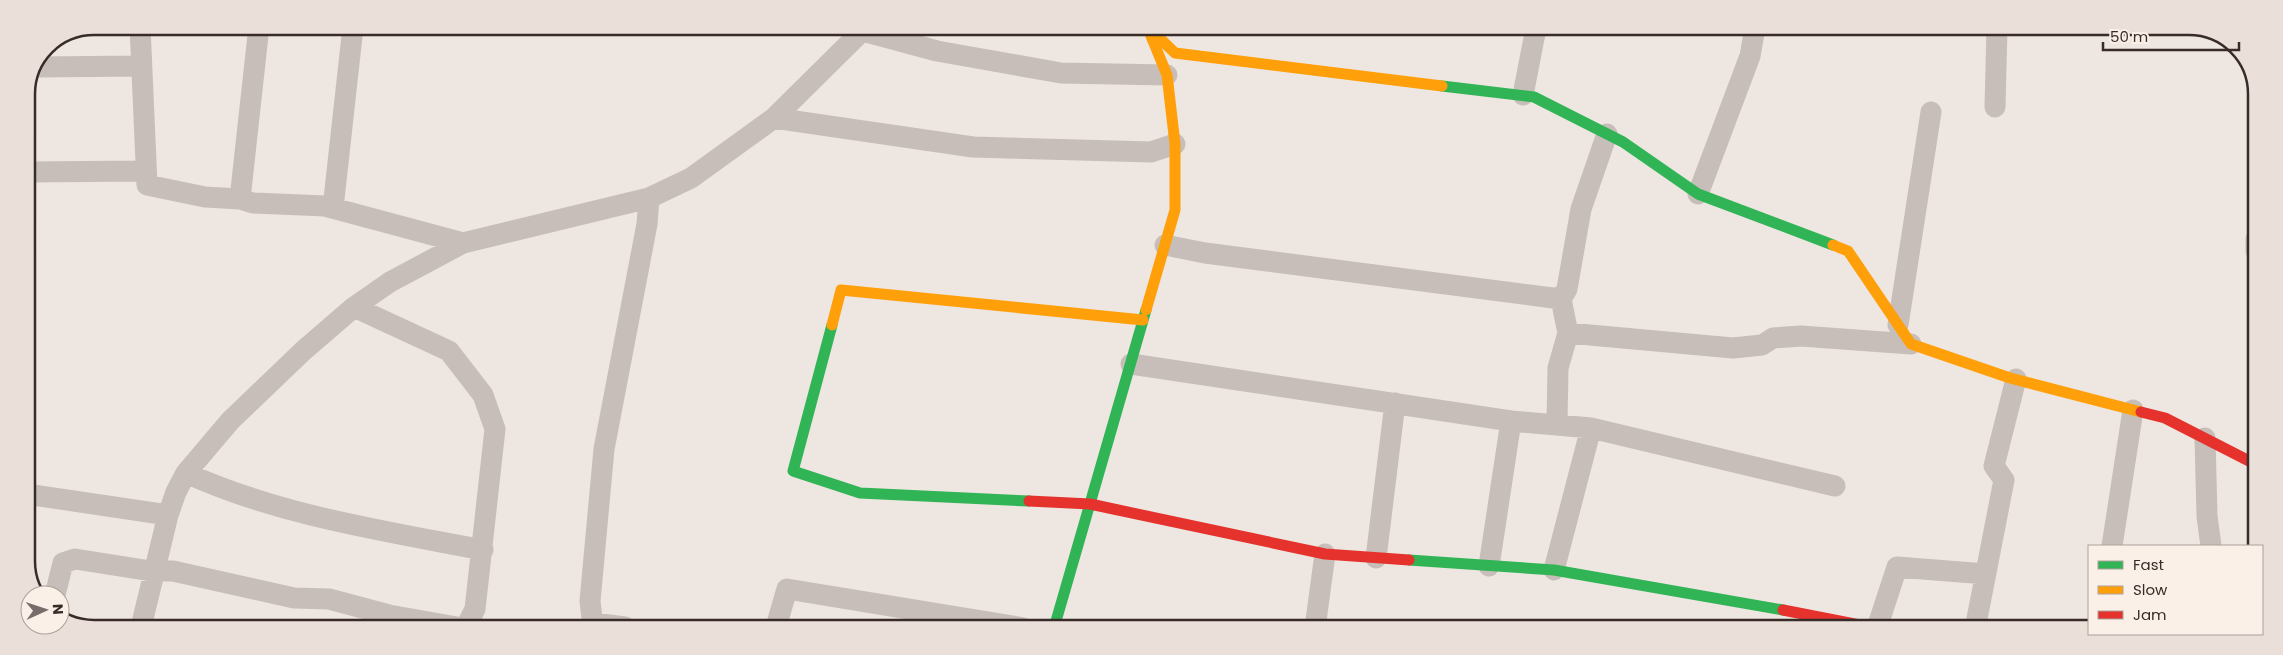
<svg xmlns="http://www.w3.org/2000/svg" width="2283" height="655" font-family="Poppins,sans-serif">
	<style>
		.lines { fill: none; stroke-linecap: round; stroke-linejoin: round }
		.street { stroke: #c7beb9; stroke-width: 21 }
		.fast { stroke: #30b455; stroke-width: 11 }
		.slow { stroke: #ff9f0a; stroke-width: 11 }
		.jam { stroke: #e5322d; stroke-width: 11 }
		.rim { fill: none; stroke: #382b28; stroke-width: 2.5 }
	</style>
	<rect width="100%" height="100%" fill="#ede6e1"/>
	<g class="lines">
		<path class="street" d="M140 26 147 185 205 197 240 199 253 203 325 206 463 243
			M863 31 937 51 1061 73 1167 75
			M37 67 141 66
			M1523 95 1536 28
			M1995 107 1997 28
			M774 118 973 147 1151 152 1175 144
			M26 172 146 171
			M1698 194 1750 56 1755 28
			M240 199 259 26
			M333 208 353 27
			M1165 245 1205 253 1561 299
			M2256 251V239
			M354 307 449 351 483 395 495 429 475 609 466 627
			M1898 325 1931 112
			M1568 333 1733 348 1762 345 1773 338 1801 336 1911 344
			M1131 364 1511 421 1591 428 1835 486
			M1557 423 1558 368 1568 333 1561 299 1567 289 1581 209 1607 134
			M2205 438 2207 516 2211 546
			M186 473C278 515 384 531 483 550
			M26 494 168 515
			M2112 546 2133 410
			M1376 558 1395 403
			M1489 566 1511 421
			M1554 570 1591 428
			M55 595 63 563 75 559 151 571H173L294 598 329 599 389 615 457 627
			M593 623 625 627
			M141 627 168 515 176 492 186 473 230 421 303 351 354 307 390 282 463 243 649 198 691 178 774 118 866 27
			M593 627 590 601 604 449 647 224 649 198
			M776 627 787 589 1024 628
			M1315 628 1325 554
			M1877 628 1897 567 1986 574
			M1975 629 2004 480 1994 466 2016 379"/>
		<path class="fast" d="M1442 86 1534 97 1623 142 1698 194 1833 245
			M832 325 793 471 860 493 1029 501
			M1409 560 1554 570 1783 610
			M1054 628 1146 310"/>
		<path class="slow" d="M1148 27 1175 53 1442 86
			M1833 245 1848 251 1911 344 2010 378 2141 412
			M1146 310 1175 210V144L1167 75 1151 36
			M832 325 841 290 1143 320"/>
		<path class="jam" d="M2141 412 2165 418 2255 464
			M1029 501 1090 504 1325 554 1409 560
			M1783 610 1875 628"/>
	</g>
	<path d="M0 0H2283V655H0ZM94 35H2189A59 59 0 0 1 2248 94V561A59 59 0 0 1 2189 620H94A59 59 0 0 1 35 561V94A59 59 0 0 1 94 35Z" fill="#eae0d9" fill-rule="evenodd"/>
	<path class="rim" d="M94 35H2189A59 59 0 0 1 2248 94V561A59 59 0 0 1 2189 620H94A59 59 0 0 1 35 561V94A59 59 0 0 1 94 35Z"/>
	<rect x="2088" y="545" width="175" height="90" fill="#faf0e8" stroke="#aca19b"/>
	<rect x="2098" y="561" width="25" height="8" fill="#30b455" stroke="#aca19b"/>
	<text x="2133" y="570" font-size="15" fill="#382b28">Fast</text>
	<rect x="2098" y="586" width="25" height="8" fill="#ff9f0a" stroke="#aca19b"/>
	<text x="2133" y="595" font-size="15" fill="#382b28">Slow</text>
	<rect x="2098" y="611" width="25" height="8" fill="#e5322d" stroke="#aca19b"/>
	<text x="2133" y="620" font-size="15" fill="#382b28">Jam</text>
	<g transform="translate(45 610) rotate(87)"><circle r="24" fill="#faf0e8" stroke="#aca19b"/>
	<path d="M0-4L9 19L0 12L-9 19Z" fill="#776c69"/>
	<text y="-8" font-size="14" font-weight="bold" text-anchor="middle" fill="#382b28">N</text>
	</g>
	<path d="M2103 42v8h136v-8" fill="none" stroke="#382b28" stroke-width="2.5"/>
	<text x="2110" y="42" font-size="15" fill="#382b28" stroke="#faf0e8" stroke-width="4" paint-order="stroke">50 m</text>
</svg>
